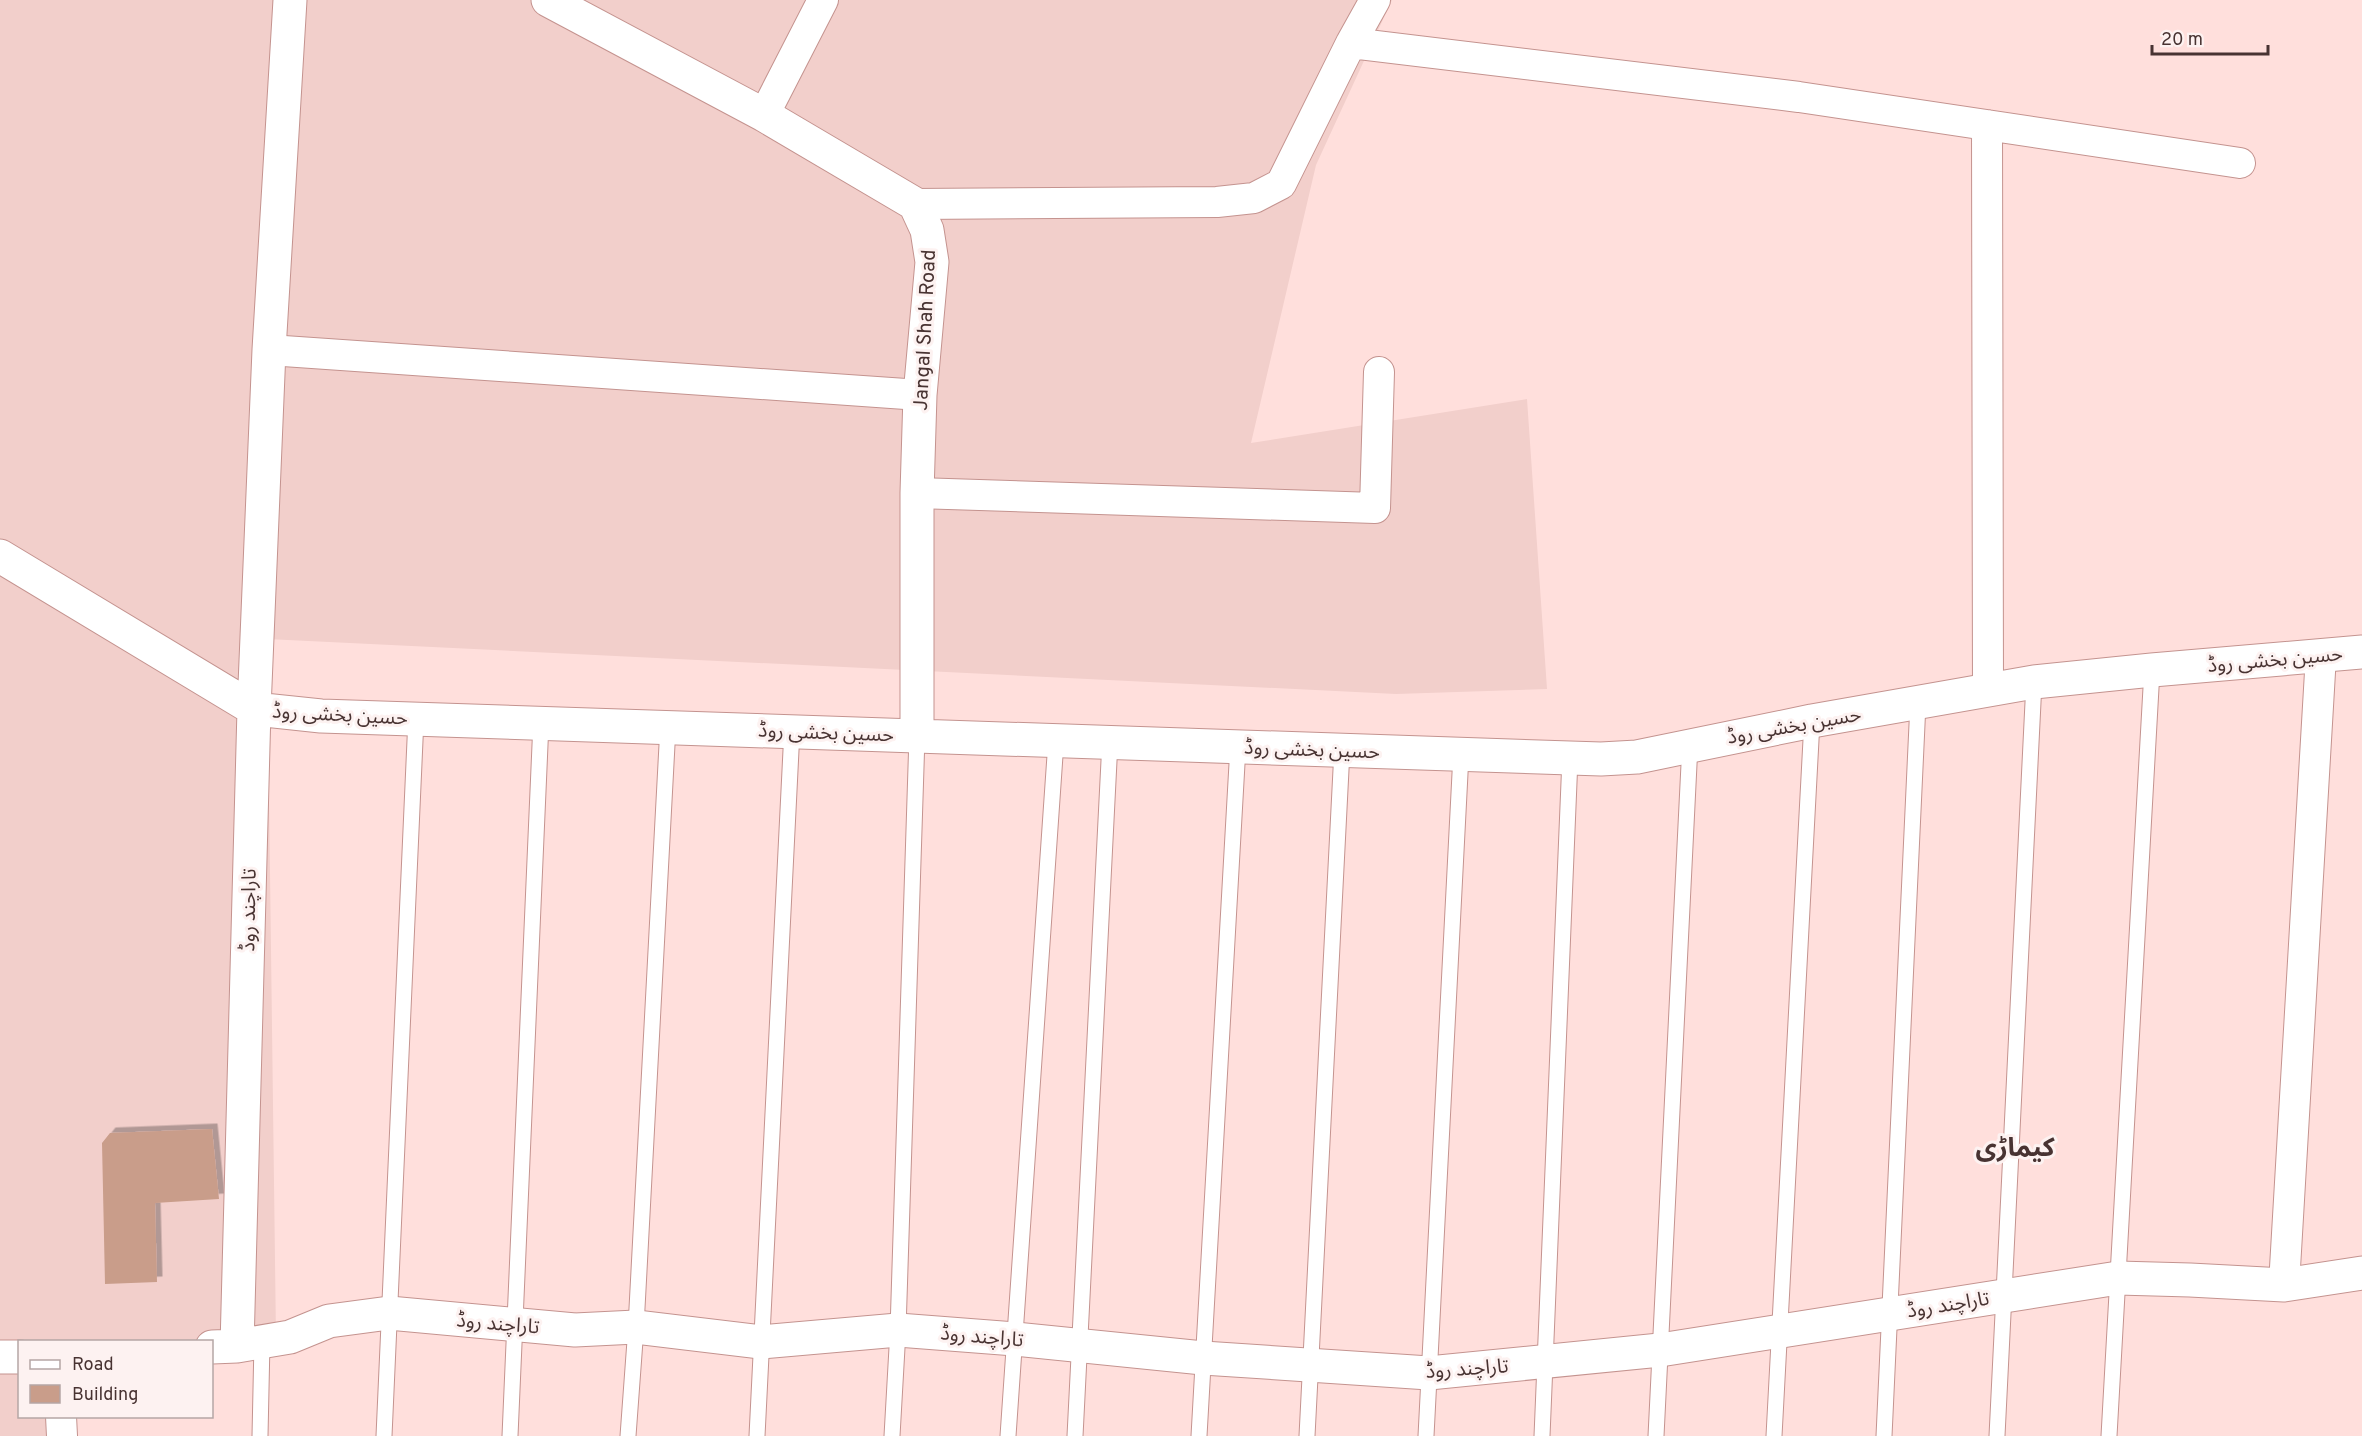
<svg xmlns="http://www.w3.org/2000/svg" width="2362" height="1436" font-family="Overpass,'Noto Sans Arabic',sans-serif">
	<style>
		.built { fill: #f2cfcb }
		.building { fill: #c99d8a; filter: url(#shadow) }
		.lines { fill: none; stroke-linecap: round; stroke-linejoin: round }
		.service-casing { stroke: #c4938f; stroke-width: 17 }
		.minor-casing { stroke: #c4938f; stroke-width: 32 }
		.tertiary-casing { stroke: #c4938f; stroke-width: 35 }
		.service { stroke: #fff; stroke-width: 15 }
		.minor { stroke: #fff; stroke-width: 30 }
		.tertiary { stroke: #fff; stroke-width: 33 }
		.labels { text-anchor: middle; stroke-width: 6; stroke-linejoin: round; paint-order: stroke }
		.street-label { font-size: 20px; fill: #483332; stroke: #fdf2f1 }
		.district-label { font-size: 26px; font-weight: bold; fill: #483332; stroke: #fdf2f1 }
	</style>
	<defs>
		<filter id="shadow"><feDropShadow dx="5.5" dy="-5.5" stdDeviation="0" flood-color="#0004"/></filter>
	</defs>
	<rect width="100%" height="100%" fill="#ffdfdc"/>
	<path class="built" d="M0 0H1392L1316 165 1251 443 1527 399 1547 689 1396 694 267 639 276 1338 202 1342H20V1416L77 1417V1436H0Z"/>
	<path class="building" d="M212 1129 219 1199 155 1203 157 1282 105 1284 102 1143 110 1133Z"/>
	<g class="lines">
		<defs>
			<path id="service" d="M260 1436 262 1342
				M384 1436 416 718
				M510 1436 541 722
				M628 1436 636 1327 668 726
				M757 1436 792 730
				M892 1436 898 1330 917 736
				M1008 1436 1056 741
				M1075 1436 1110 741
				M1199 1436 1238 746
				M1307 1436 1342 750
				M1426 1436 1461 754
				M1542 1436 1570 758
				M1656 1436 1690 744
				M1774 1436 1812 721
				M1884 1436 1918 703
				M1997 1436 2034 682
				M2109 1436 2152 670"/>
			<path id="minor" d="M1351 43 1799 97 2240 163
				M764 115 823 0
				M1987 125 1988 691
				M915 204 1217 202 1254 198 1281 184 1351 43 1375 0
				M269 350 920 395
				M917 493 1375 508 1379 372
				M2284 1285 2321 655
				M61 1416 62 1436"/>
			<path id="tertiary" d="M548 0 764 115 915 204 927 230 932 262 920 395 917 493V736
				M0 556 254 709 321 716 1601 759 1637 757 1812 721 2034 682 2152 670 2362 652
				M237 1346 254 709 269 350 290 0
				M212 1347 237 1346 290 1337 329 1321 389 1313 575 1330 636 1327 761 1342 898 1330 1015 1339 1203 1358 1429 1373 1660 1350 2118 1278 2190 1280 2284 1285 2362 1273
				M0 1357H20"/>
		</defs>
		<use href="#service" class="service-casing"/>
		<use href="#minor" class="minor-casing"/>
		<use href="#tertiary" class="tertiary-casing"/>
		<use href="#service" class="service"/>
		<use href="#minor" class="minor"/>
		<use href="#tertiary" class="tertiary"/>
	</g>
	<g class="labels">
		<g class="street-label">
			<text transform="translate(924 330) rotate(-87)" y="7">Jangal Shah Road</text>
			<text transform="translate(2275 659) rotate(-5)" y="7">حسین بخشی روڈ</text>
			<text transform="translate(340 714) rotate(3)" y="7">حسین بخشی روڈ</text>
			<text transform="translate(1794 725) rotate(-10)" y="7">حسین بخشی روڈ</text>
			<text transform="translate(826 732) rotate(2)" y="7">حسین بخشی روڈ</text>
			<text transform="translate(1312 749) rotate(2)" y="7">حسین بخشی روڈ</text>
			<text transform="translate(248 910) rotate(-89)" y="7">تاراچند روڈ</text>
			<text transform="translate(1948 1304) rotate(-9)" y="7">تاراچند روڈ</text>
			<text transform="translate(498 1323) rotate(5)" y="7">تاراچند روڈ</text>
			<text transform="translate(982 1336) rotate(5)" y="7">تاراچند روڈ</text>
			<text transform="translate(1467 1368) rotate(-4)" y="7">تاراچند روڈ</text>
		</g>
		<g class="district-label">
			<text x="2015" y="1156">کیماڑی</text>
		</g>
	</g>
	<rect x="18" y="1340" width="195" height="78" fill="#fdf2f1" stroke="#b5a6a5" stroke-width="1.5"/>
	<rect x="30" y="1360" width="30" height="9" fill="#ffffff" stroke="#b5a6a5" stroke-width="1.5"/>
	<text x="72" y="1370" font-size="18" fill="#483332">Road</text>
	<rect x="30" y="1385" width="30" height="18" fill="#c99d8a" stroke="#b5a6a5" stroke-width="1.5"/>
	<text x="72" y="1400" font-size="18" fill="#483332">Building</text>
	<path d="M2152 45v9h116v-9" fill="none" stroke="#483332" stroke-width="3"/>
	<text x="2161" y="45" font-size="18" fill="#483332" stroke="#fdf2f1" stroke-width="4.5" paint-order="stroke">20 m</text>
</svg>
